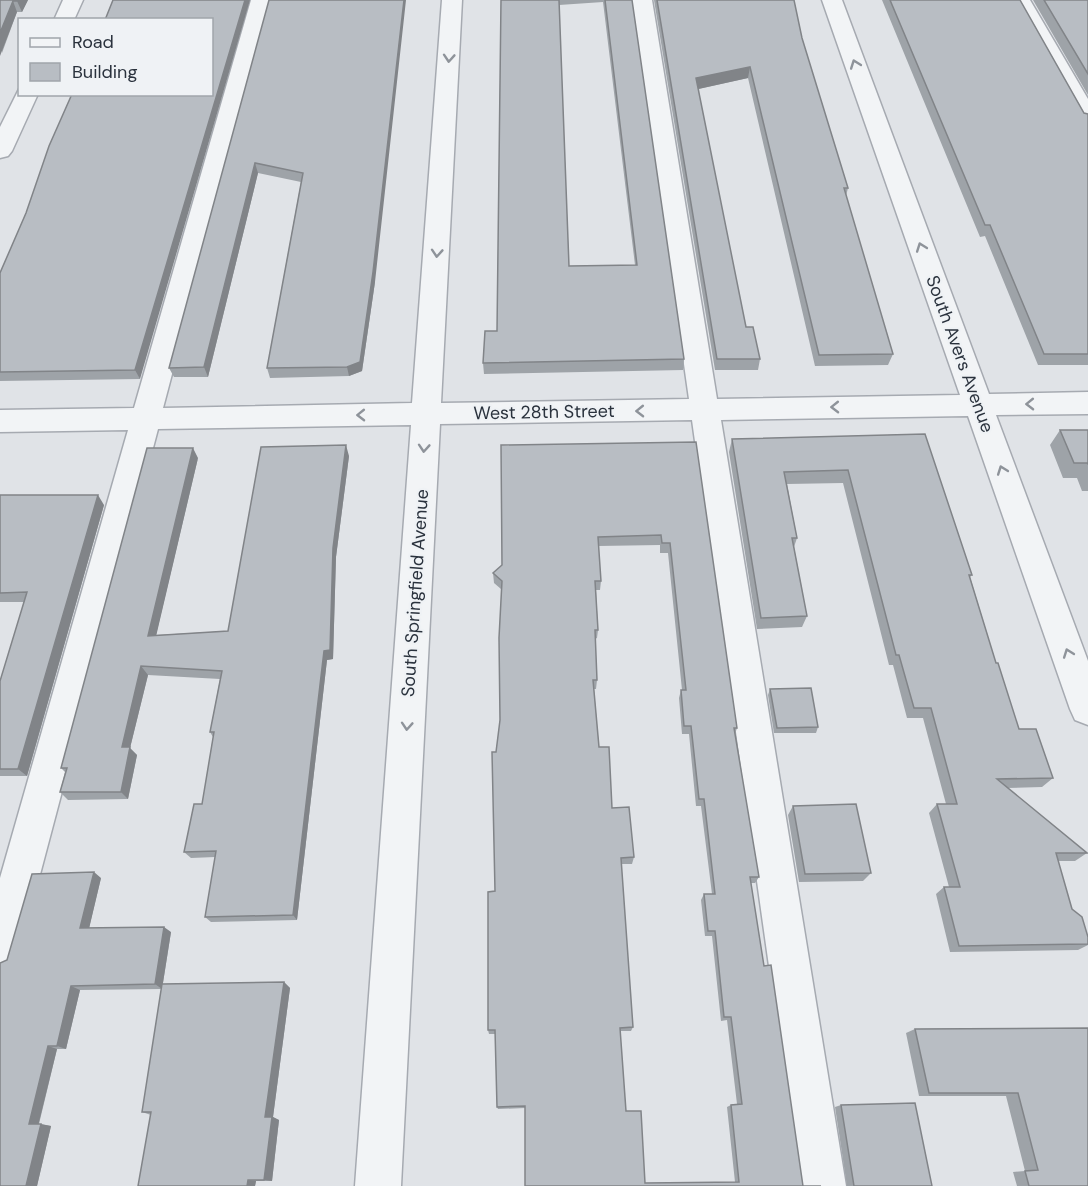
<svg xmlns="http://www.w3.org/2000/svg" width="1088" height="1186" font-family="'DM Sans',sans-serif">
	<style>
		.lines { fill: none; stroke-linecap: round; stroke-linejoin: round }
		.minor-casing { stroke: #a6aab1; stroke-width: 3 }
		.minor { fill: #f2f4f6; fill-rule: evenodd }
		.wall { fill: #9ea3a8; fill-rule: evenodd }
		.shaded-wall { fill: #818488 }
		.building { fill: #b8bdc3; stroke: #818488; stroke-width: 1.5; fill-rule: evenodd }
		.oneway { stroke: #8e939a }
		.labels { text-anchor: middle; stroke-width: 4.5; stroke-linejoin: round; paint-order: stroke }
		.street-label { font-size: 18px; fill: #2a323d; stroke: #eff2f5 }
	</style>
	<rect width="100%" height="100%" fill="#e0e3e7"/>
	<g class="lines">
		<defs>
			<path id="minor" d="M63 0H83L74 20H54Z
				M251 0H271L163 408 412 403 442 0H462L441 403 689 399 632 0H652L717 399 960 395 822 0H842L989 394 1088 392V414L996 415 1088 661V725L1075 720 1070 709 968 416 721 420 846 1186H800L692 420 440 424 401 1186H355L411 425 158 429 20 950 14 964 0 970V878L128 430 0 432V410L134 408Z
				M1010 0H1030L1088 99V125L1080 123 1077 118Z
				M19 89 20 94H38L12 151 8 156 0 158V127Z"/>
		</defs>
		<use href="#minor" class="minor-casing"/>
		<use href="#minor" class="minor"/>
	</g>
	<path class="wall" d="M0 0H28L22 12H17L2 53Z
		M113 0 140 379 0 381V273L26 213Z
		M269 0 375 282 362 371 349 376 270 378 267 368 301 182 258 173 208 377H174L169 368Z
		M501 0H632L684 359 683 370 484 374 483 363 497 331ZM603 2 635 265 569 266 559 5Z
		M654 0H794L802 38 848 188 846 196 893 354 888 365 815 366 748 78 698 89 746 327 760 359 758 370H715Z
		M882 0H1020L1084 113 1088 114V365H1038L985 236 980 237Z
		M1033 0H1088V95Z
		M1060 430H1088V491H1082L1077 478H1063L1050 445Z
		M925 434 972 575 970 577 996 663 1019 729 1053 778 1042 787 1007 788 1087 853 1075 861H1058L1072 909 1088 937V945L1078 950 950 952 936 894 944 887H949L929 813 937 804H946L923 718H907L893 665H889L843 483 787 484 797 538 794 547 807 616 802 627 757 629 729 452 732 439Z
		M696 442 737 728 735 734 759 877 755 883H751L764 966 803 1186H525V1108L498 1109 497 1107 495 1034H489L488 1030 495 891 496 752 500 720 501 589 494 583 493 573ZM660 545V553H668L682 690H681L679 698 682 734H689L696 806H701L712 894H704L701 900 705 936H712L721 1021 727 1020 737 1104 731 1105 727 1107 735 1182 645 1183 626 1111 620 1031H631L633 1027 621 864H632L634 857 612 808 599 747 594 689H596L597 680 595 639 597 638 598 630 596 590H600L601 581 598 546Z
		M349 456 336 557 333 659 327 660 297 920 211 922 205 917 215 857 191 858 184 852 202 804 213 737 210 732 220 679 148 675 130 748 137 755 128 799 68 800 60 792 65 772 61 768 198 458 156 635 228 631Z
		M0 495 104 505 27 776H0V681L24 602H0Z
		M770 689 818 727 816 733H774L768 695Z
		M793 806 871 873 863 881 799 882 788 815Z
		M101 878 89 928 171 932 162 989 80 990 66 1049H57L39 1124 51 1126 37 1186 7 960Z
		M284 982 290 988 273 1117 279 1120 272 1181H256L255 1186H138L151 1115 142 1112Z
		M1088 1028V1186H1017L1013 1172 1025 1171 1006 1096H919L906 1033 915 1029Z
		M841 1105 932 1186H847L835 1107Z"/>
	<path class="shaded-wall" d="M18 0H28L22 12 17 1Z
		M245 0H250L140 379 135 370Z
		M404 0H406L375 282 362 371 349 376 347 367Z
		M13 1 17 12 0 56V33Z
		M750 67 748 78 694 90 696 78Z
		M255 163 258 173 208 377 204 367Z
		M346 445 349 456 336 557 333 659 327 660 297 920 293 915 324 651 333 548Z
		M193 448 198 458 154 645 148 636Z
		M98 495 104 505 27 776 18 769Z
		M141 666 148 675 130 748 137 755 128 799 121 792 122 747Z
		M94 872 101 878 88 933 80 928Z
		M164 927 171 932 162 989 155 984Z
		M284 982 290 988 273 1117 279 1120 272 1181 264 1180 265 1117Z
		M71 986 80 990 66 1049 57 1046Z
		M48 1046 57 1049 38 1126 29 1124Z
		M41 1124 51 1126 37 1186H26Z
		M248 1180 256 1181 255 1186H247Z"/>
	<path class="building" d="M0 0H18L17 1H13L0 33Z
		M113 0H245L135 370 0 372V273L26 213 49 146 72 94H212V20H105Z
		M269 0H404L373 272 360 362 347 367 267 368 303 173 255 163 204 367 169 368Z
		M501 0H559L569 266 637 265 605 0H632L684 359 483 363 485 331H497Z
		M657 0H794L802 38 848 188H844L893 354 819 355 750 67 696 78 746 327H753L760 359H717Z
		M890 0H1020L1084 113 1088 114V354H1044L990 225H985Z
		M1044 0H1088V74Z
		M1060 430H1088V464L1087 463H1074Z
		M925 434 972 575H969L996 663H998L1019 729H1036L1053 778 997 779 1087 853H1056L1072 909 1082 917 1088 937V944L959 946 944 887H960L937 804H957L931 708H914L899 655H896L848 470 784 472 797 538H792L807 616 761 618 732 439Z
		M696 442 737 728H734L759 877H750L764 966 771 965 803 1186H821H525V1106L497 1107 495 1030H488V892L495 891 492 752H496L500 720 499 638 502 581 493 573 502 565 501 445ZM661 535 662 543H670L686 690H681L684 726H691L699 799H704L715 894H704L708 931H715L724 1017H731L742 1104 731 1105 739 1182 645 1183 641 1111H626L620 1028 633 1027 621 858 634 857 629 807 612 808 609 747H599L593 680H597L595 630H598L595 581H601L598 537Z
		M346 445 333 548 330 650 324 651 293 915 205 917 216 851 184 852 194 804H202L214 732H210L222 671 141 666 122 747H130L121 792H60L67 768H61L147 448H193L148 636 228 631 261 447Z
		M0 495H98L18 769H0V681L27 592 0 593Z
		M811 688 818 727 777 728 770 689Z
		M856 804 871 873 805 874 793 806Z
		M94 872 80 928 164 927 155 984 71 986 57 1046H48L29 1124H41L26 1186H0V963L7 960 32 874Z
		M284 982 265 1117H272L264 1180H248L247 1186H138L151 1112H142L162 984Z
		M1088 1028V1186H1029L1025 1171 1038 1170 1018 1093H929L915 1029Z
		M915 1103 932 1186H854L841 1105Z"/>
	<defs><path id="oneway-chevron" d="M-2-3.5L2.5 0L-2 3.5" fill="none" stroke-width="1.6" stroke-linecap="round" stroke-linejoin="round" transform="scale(1.5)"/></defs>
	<g class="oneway">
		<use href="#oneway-chevron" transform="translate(449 58) rotate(94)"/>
		<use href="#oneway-chevron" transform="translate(855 64) rotate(-110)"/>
		<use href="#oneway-chevron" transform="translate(921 247) rotate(-110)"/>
		<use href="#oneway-chevron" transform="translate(437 253) rotate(94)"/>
		<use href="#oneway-chevron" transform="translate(1030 404) rotate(179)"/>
		<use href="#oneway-chevron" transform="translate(835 407) rotate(179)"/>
		<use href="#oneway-chevron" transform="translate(640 411) rotate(179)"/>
		<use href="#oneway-chevron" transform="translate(361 415) rotate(179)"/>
		<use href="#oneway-chevron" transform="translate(424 448) rotate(94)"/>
		<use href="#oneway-chevron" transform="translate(1002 470) rotate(-110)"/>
		<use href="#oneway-chevron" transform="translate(1068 653) rotate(-110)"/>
		<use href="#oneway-chevron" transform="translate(407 726) rotate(94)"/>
	</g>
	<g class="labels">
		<g class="street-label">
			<text transform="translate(960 354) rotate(70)" y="6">South Avers Avenue</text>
			<text transform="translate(544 412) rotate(-1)" y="6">West 28th Street</text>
			<text transform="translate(415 593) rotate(-86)" y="6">South Springfield Avenue</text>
		</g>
	</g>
	<rect x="18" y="18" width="195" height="78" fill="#eff2f5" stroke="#a0a5ab" stroke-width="1.5"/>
	<rect x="30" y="38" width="30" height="9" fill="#f2f4f6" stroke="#a0a5ab" stroke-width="1.5"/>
	<text x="72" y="48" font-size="18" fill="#2a323d">Road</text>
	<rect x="30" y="63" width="30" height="18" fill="#b8bdc3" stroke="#a0a5ab" stroke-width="1.5"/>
	<text x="72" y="78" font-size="18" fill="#2a323d">Building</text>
</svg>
